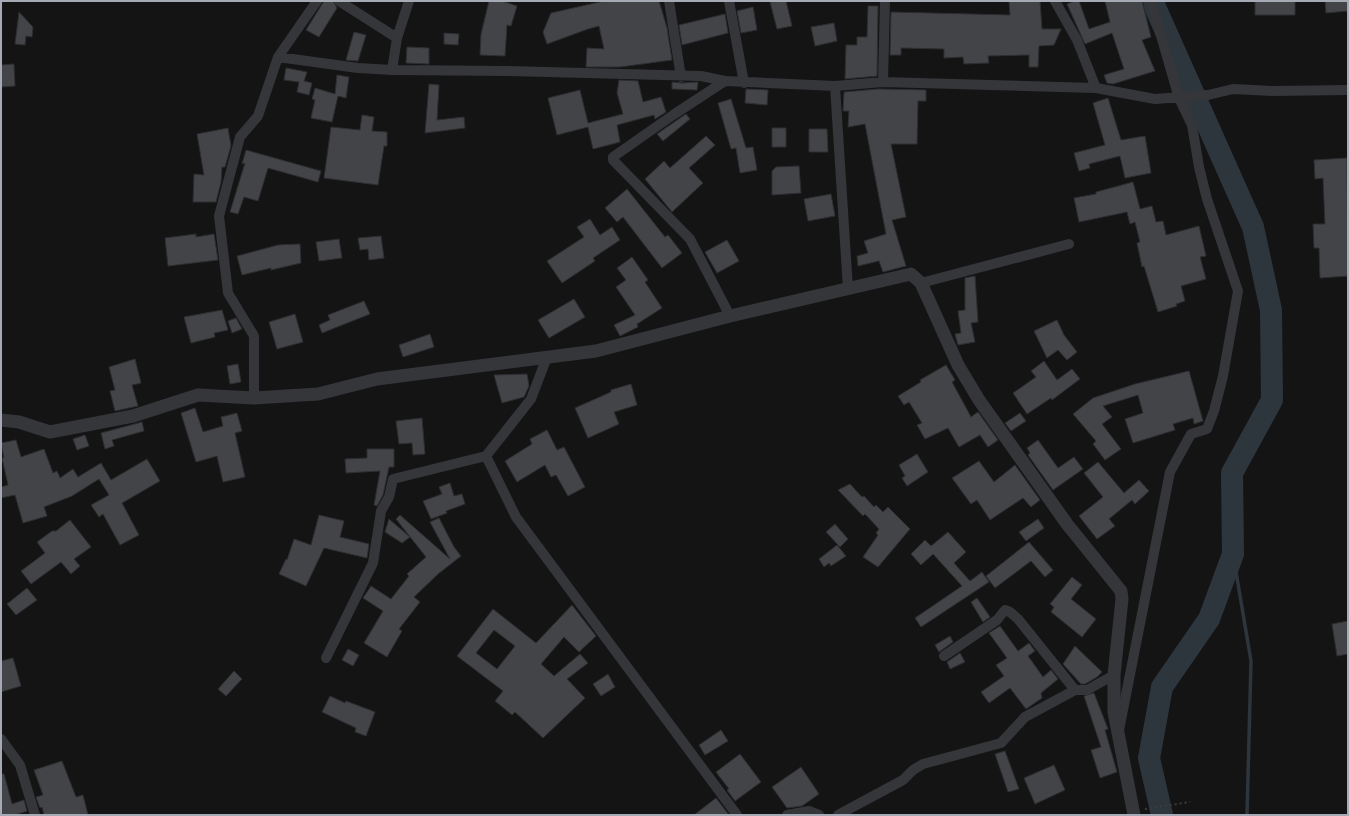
<svg xmlns="http://www.w3.org/2000/svg" width="1349" height="816" font-family="Montserrat,sans-serif">
	<style>
		.lines { fill: none; stroke-linecap: round; stroke-linejoin: round }
		.stream { stroke: #2e363d; stroke-width: 3.5 }
		.river { stroke: #2e363d; stroke-width: 22 }
		.building { fill: #434448; stroke: #2e2e31; fill-rule: evenodd }
		.path { stroke: #3b3c41; stroke-width: 2; stroke-dasharray: 2 3; stroke-linecap: butt }
		.minor { stroke: #35363a; stroke-width: 10 }
		.tertiary { stroke: #35363a; stroke-width: 13 }
	</style>
	<rect width="100%" height="100%" fill="#141415"/>
	<g class="lines">
		<path class="stream" d="M1233 554 1251 661 1247 815"/>
		<path class="river" d="M1154 1 1155 7 1253 227 1271 310 1272 400 1232 473 1233 554 1209 619 1162 687 1149 758 1162 815"/>
	</g>
	<path class="building" d="M324 1H333L337 8 319 37 306 30Z
		M489 1H502L517 6 511 26 507 25 505 56 480 55 481 34Z
		M604 1H659L667 28 672 60 620 67H586L587 48 604 49 599 26 588 29 547 44 543 32 551 13Z
		M775 1H786L792 26 777 29 770 2Z
		M1009 1H1040L1042 29H1061L1054 45 1039 46 1038 67H1029V55L988 56 989 63 964 64 963 57 944 58V49L901 48V55H890L891 12 1010 15Z
		M1075 1H1079L1089 29 1110 22 1105 1H1142L1151 37 1142 40 1155 71 1113 84 1107 83 1104 75 1124 69 1112 33 1085 44 1067 4Z
		M1255 1H1295V15H1255Z
		M1325 1H1348V11L1326 13Z
		M868 6H878L877 76 845 79 846 45H857V37H867Z
		M753 7 757 30 741 33 737 11Z
		M19 12 33 27 32 37 26 36 25 45 15 44Z
		M725 14 728 33 682 45 679 25Z
		M834 23 837 41 815 46 811 27Z
		M354 32 366 35 358 61 346 60Z
		M444 33 459 34 458 45 444 44Z
		M407 47 429 48V64L406 63Z
		M14 64 15 86 1 87V65Z
		M286 68 307 72 304 81 312 83 309 95 297 92 299 82 284 80Z
		M337 75 349 77 346 98 338 96 332 122 311 118 315 100 312 99 315 88 335 94Z
		M619 80 638 81 643 102 661 97 666 112 655 119 654 115 617 125 620 142 593 149 588 127 557 135 548 98 580 90 588 123 623 114 617 93Z
		M672 82 682 83 698 82 697 90 672 89Z
		M429 84 439 85 437 120 464 117 465 128 425 133Z
		M746 89 768 90 767 105 745 103Z
		M878 89 926 90V101H918L917 144H891L906 217 892 220 906 266 883 272 879 261 858 266 857 256 868 253 864 241 886 234 865 124 848 127 849 111H843L844 92Z
		M1108 98 1121 140 1145 136 1151 173 1125 178 1120 156 1089 164 1090 168 1079 171 1074 153 1105 145 1093 103Z
		M731 99 746 148 753 147 757 170 740 173 736 148 731 149 718 103Z
		M686 114 690 119 663 141 657 134Z
		M362 115 374 117 372 131 387 132V146H384L378 185 324 178 331 127 360 130Z
		M228 128 231 146 225 167H222L221 182 216 202H193L194 174 204 175 197 134Z
		M772 128H786V147H772Z
		M809 129H827L828 152H809Z
		M706 136 715 145 689 168 703 183 672 212 645 179 664 161 670 168Z
		M246 150 321 171 318 182 268 168 258 201 244 197 238 214 230 212 245 163 242 164Z
		M1347 158 1348 276 1320 278 1319 248H1314L1313 224H1325L1323 178 1315 179 1314 160Z
		M799 166 801 193 772 195V171L776 167Z
		M1133 182 1140 209 1152 206 1156 222 1163 221 1166 235 1199 226 1206 256 1200 257 1206 279 1181 286 1185 301 1176 304 1177 306 1158 312 1144 266 1142 267 1137 243 1140 242 1135 222 1130 224 1127 212 1079 222 1074 198 1096 194V192Z
		M627 189 665 237 668 235 682 253 662 268 623 217 617 222 605 208Z
		M831 194 835 216 808 221 804 199Z
		M590 219 600 235 612 227 620 240 593 258 595 261 562 283 547 261 584 237 577 227Z
		M196 234V237L214 234 218 260 168 266 165 238Z
		M381 236 384 258 369 260 368 249 360 250 358 238Z
		M339 239 342 258 319 261 316 242Z
		M727 240 739 261 717 273 705 252Z
		M300 244 301 263 271 270V268L242 275 237 256 278 245Z
		M632 257 648 280 645 282 662 308 637 324 638 327 620 336 614 325 635 315 616 287 626 280 617 268Z
		M975 276 978 322 971 323 975 342 958 345 955 334 961 333 958 311 965 310V278Z
		M574 299 585 317 549 338 538 320Z
		M364 301 370 314 322 333 319 325 330 320 328 315Z
		M222 310 228 330 214 333 215 337 191 343 184 317Z
		M295 314 303 342 277 349 269 322Z
		M236 318 242 329 232 333 228 321Z
		M1057 320 1064 335 1077 352 1067 360 1058 350 1047 358 1034 331Z
		M430 334 434 347 403 357 399 345Z
		M135 359 141 383 132 385 138 406 115 411 110 391 115 390 109 367Z
		M1044 361 1057 380 1072 369 1080 379 1052 400 1051 398 1027 414 1013 393 1036 377 1031 371Z
		M238 364 241 382 230 384 227 366Z
		M946 365 955 380 952 382 971 417 978 412 998 440 988 447 980 435 959 447 948 428 925 439 917 425 922 423 909 402 904 405 898 396 921 382 920 380Z
		M1189 371 1203 421 1194 424 1193 418 1173 424 1175 430 1133 443 1125 419 1143 413 1138 395 1103 406 1112 417 1102 424 1121 449 1105 460 1093 444 1096 441 1073 414 1093 398 1135 384Z
		M527 374 529 386 524 397 502 403 494 375Z
		M631 384 637 405 614 412 619 424 588 438 575 408 611 392V390Z
		M195 408 203 432 223 426 221 417 237 413 242 431 235 433 245 477 223 482 217 456 196 462 181 413Z
		M1020 413 1026 421 1011 431 1005 423Z
		M422 418 425 454 413 455 412 443 399 444 396 421Z
		M142 422 144 431 112 440 114 446 105 449 101 433Z
		M547 430 557 450 564 447 585 487 568 496 556 475 551 477 545 465 517 482 505 461 532 444 530 439Z
		M85 435 89 446 77 450 73 439Z
		M16 440 21 457 44 449 53 473 57 471 60 478 73 469 78 477 101 463 111 480 147 459 160 481 122 503 139 535 120 545 103 514 99 517 91 505 109 495 99 479 72 496 44 507 47 516 23 523 15 495 1 498V487L8 485 2 458H4L1 443Z
		M1038 440 1058 468 1074 457 1083 469 1053 490 1028 455 1030 453 1027 448Z
		M367 449H394V467H389L383 495 377 506 374 505 380 471 346 473 345 459 367 458Z
		M917 454 928 472 907 486 902 478 905 476 899 465Z
		M979 461 994 482 1015 465 1040 500 1031 507 1023 498 990 520 977 500 971 504 952 478Z
		M1098 462 1124 493 1139 480 1149 491 1135 504 1132 500 1109 519 1115 526 1097 539 1079 516 1103 497 1084 473Z
		M450 483 454 496 462 494 465 504 446 511 447 513 431 519 423 501 442 494 439 487Z
		M850 484 862 497 864 496 874 507 876 505 883 512 888 507 910 529 878 567 863 557 878 535 876 533 879 529 865 514 863 516 838 490Z
		M319 515 344 521 340 537 369 544 367 558 324 548 306 586 279 574 286 559 287 560 294 539 311 545Z
		M400 515 450 559 430 522 439 518 454 547 461 556 438 574 414 597 420 602 399 629 402 631 387 657 364 643 383 611 363 598 371 586 391 599 409 576 407 574 426 557 396 519Z
		M389 519 410 537 402 543 385 532Z
		M1038 519 1044 528 1026 541 1019 532Z
		M70 520 91 547 74 559 80 566 71 574 61 562 31 584 21 571 45 553 37 542 52 531H56Z
		M835 524 848 539 840 547 826 532Z
		M948 532 966 552 954 563 970 581 982 572 989 582 921 627 915 618 962 586 933 554 921 565 911 554 925 540 931 546Z
		M1029 542 1053 570 1045 577 1031 561 995 588 986 576Z
		M837 545 846 556 831 566 829 563 824 567 819 559Z
		M1072 577 1082 585 1071 599 1096 619 1082 637 1051 612 1054 607 1050 604Z
		M27 588 37 600 16 615 7 604Z
		M977 598 990 617 983 622 971 602Z
		M572 605 596 636 579 652 564 637 541 664 554 676 580 654 588 663 567 679 585 698 543 738 515 712 512 715 495 701 503 691 457 656 493 609 536 643ZM494 630 515 646 497 669 476 653Z
		M1348 621V654L1337 656 1332 624Z
		M1000 626 1018 651 1029 643 1035 651 1028 656 1043 677 1051 670 1058 679 1041 693 1042 698 1026 709 1010 688 989 703 981 692 1004 676 996 665 1007 658 989 633Z
		M950 636 953 642 939 652 935 645Z
		M1075 646 1102 672 1097 677 1085 684H1081L1063 664Z
		M348 649 359 655 353 666 342 660Z
		M960 653 965 662 950 669 947 662Z
		M13 658 21 686 1 692V661Z
		M234 671 242 679 226 696 218 689Z
		M608 674 615 687 601 696 593 684Z
		M1094 693 1108 729 1105 730 1117 772 1100 778 1091 750 1101 747 1084 696Z
		M330 696 345 703 346 701 375 712 366 736 355 732 356 728 322 712Z
		M721 730 728 741 705 755 699 745Z
		M1005 751 1019 789 1008 792 995 754Z
		M740 754 761 782 735 801 727 790 729 789 716 772Z
		M62 761 76 797 83 795 88 815H44L42 807 40 808 36 797 43 795 34 770Z
		M1054 765 1065 790 1035 804 1024 778Z
		M801 767 819 794 802 806 787 808 772 787Z
		M1 774H4L12 804 24 800 27 811 15 815H1Z
		M716 798 729 815H694Z"/>
	<g class="lines">
		<path class="path" d="M1145 809 1190 802"/>
		<path class="minor" d="M669 1 681 77
			M729 1 744 83
			M1055 1 1077 40 1096 88
			M397 38 409 1
			M278 57 358 68 392 70 397 38 339 1
			M392 70 506 71 701 76 725 81
			M883 82 885 1
			M835 86 848 289
			M921 283 1069 244
			M730 316 690 239 613 160V157L673 115 725 81 835 86 883 82 1096 88 1155 99 1208 95 1233 89 1272 91 1348 90
			M547 357 531 399 486 456 516 517 737 815
			M254 398V336L228 293 219 216 240 137 258 116 278 57 317 1
			M944 656 997 620 1005 610 1010 612 1018 619 1075 690
			M326 658 373 563 381 511 389 497 393 479 486 456
			M1119 730 1170 472 1191 434 1207 429 1214 411 1223 376 1238 291 1207 199 1199 167 1192 125 1179 98 1151 1
			M1 739 20 765 35 815
			M787 815 809 811 819 815
			M838 815 903 780 913 770 923 764 1001 743 1025 717 1075 690H1087L1114 675"/>
		<path class="tertiary" d="M1 420 19 422 50 432 133 416 198 395 254 398 318 394 377 379 596 351 730 316 911 274 921 283 958 365 979 400 1067 524 1121 591 1122 599 1114 675V712L1134 815"/>
	</g>
	<rect width="1349" height="816" fill="none" stroke="#a6aab4" stroke-width="4"/>
</svg>
